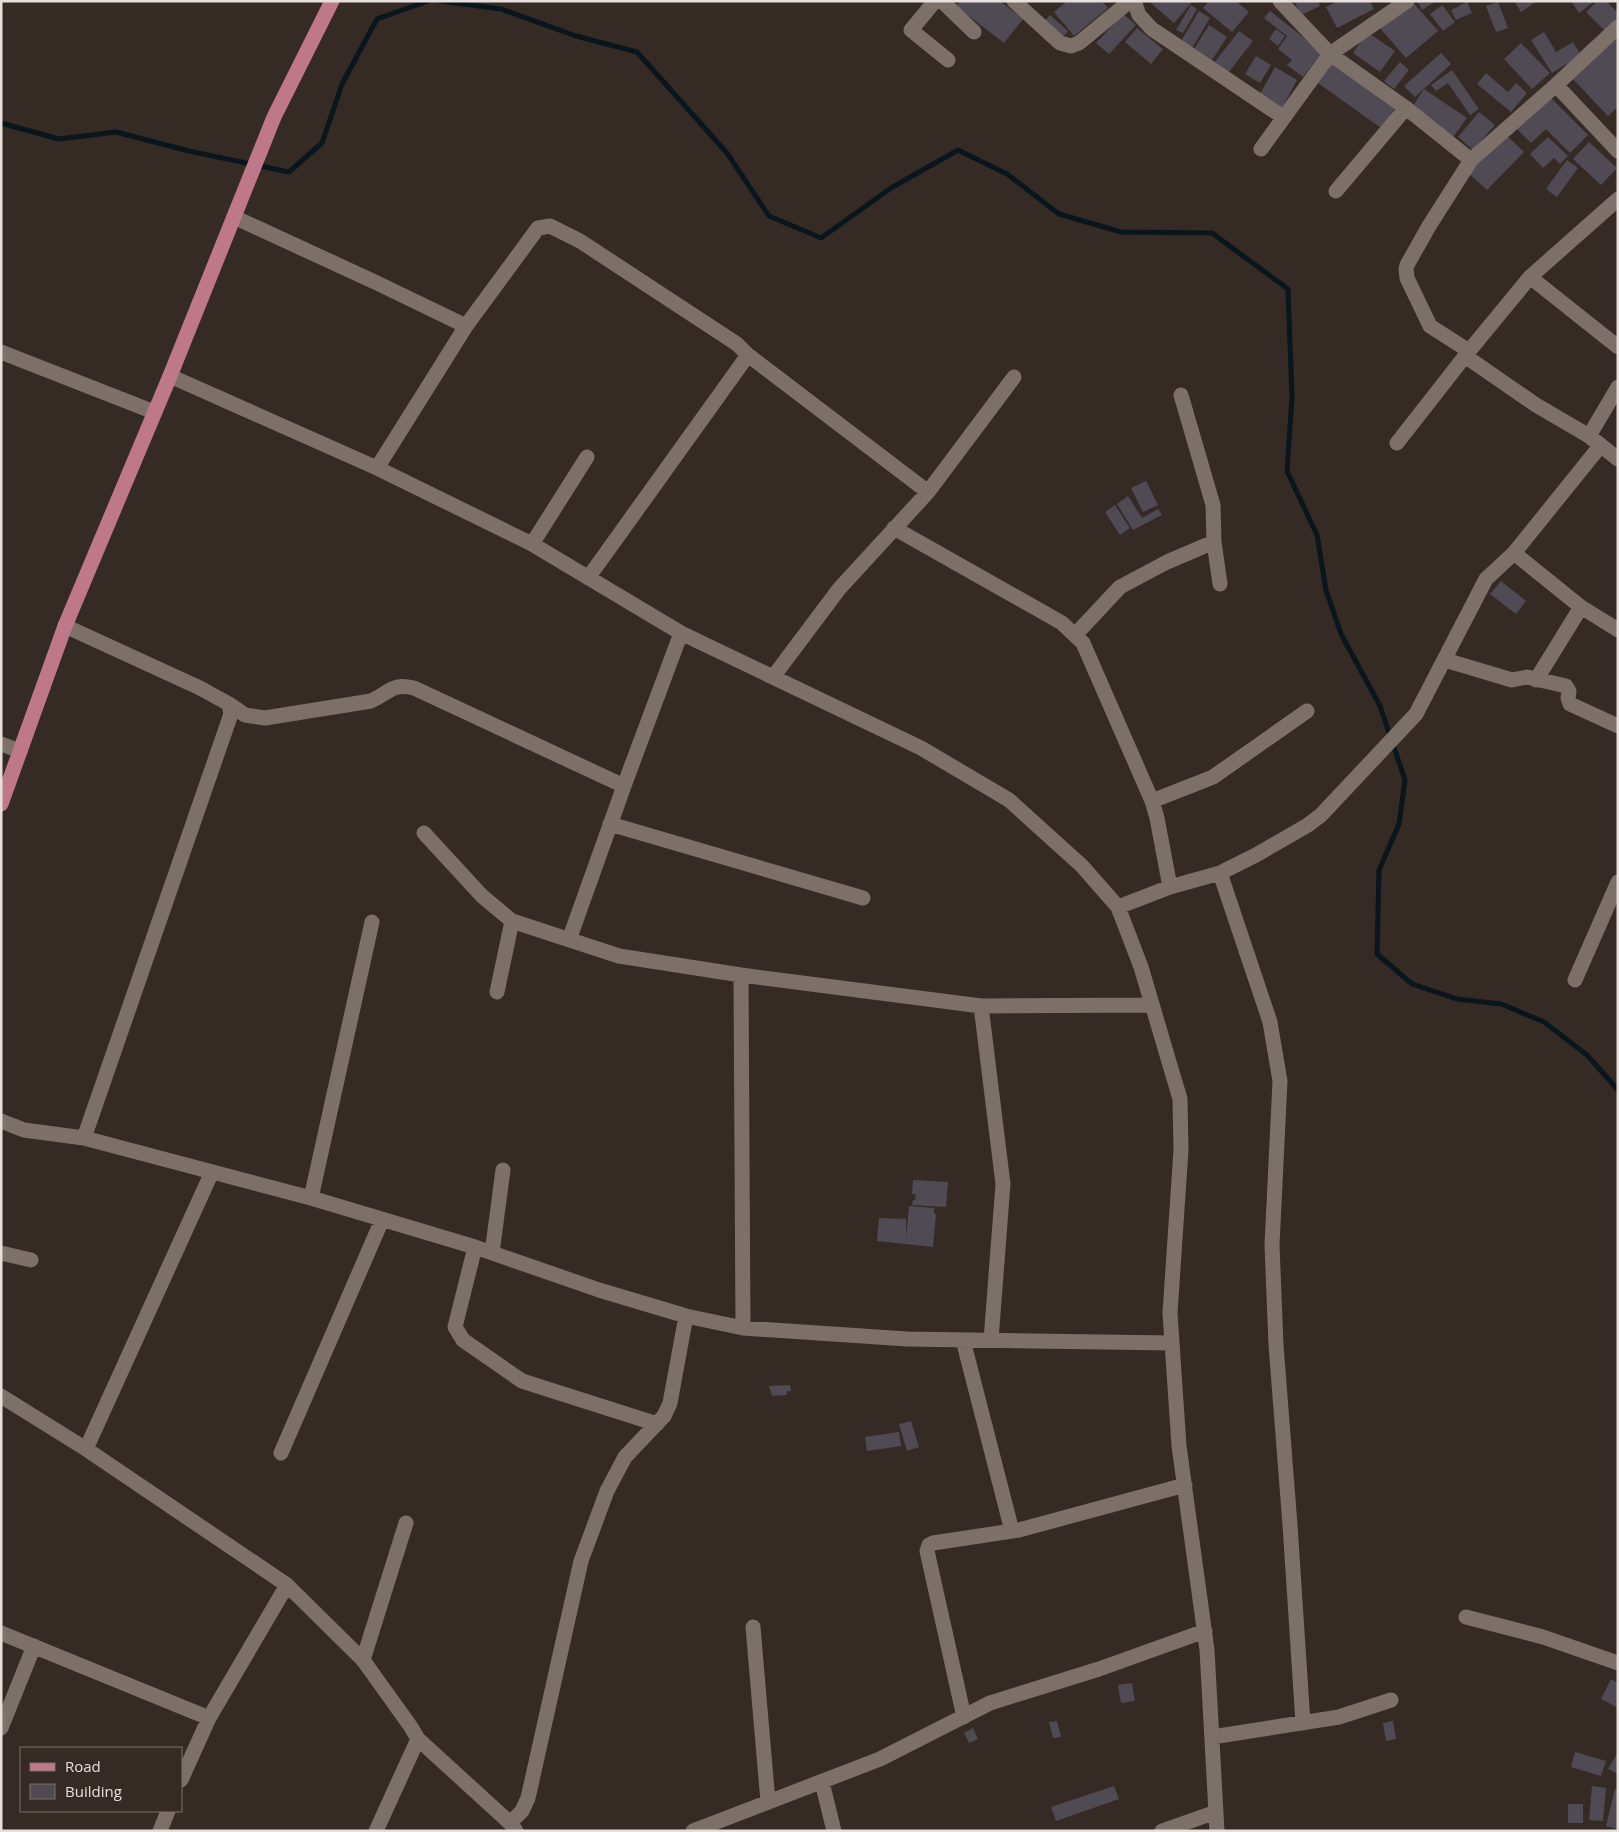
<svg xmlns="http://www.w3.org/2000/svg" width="1619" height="1832" font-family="'Open Sans',sans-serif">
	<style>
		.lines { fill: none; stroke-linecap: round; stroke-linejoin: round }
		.stream { stroke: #09161e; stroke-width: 5 }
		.building { fill: #504a54 }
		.minor { stroke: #7c7069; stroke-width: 15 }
		.major { stroke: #bf788a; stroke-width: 15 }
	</style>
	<rect width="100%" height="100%" fill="#352a24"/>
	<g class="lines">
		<path class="stream" d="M440 1 501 9 576 36 637 52 727 153 769 216 821 238 891 188 958 150 1007 174 1059 214 1121 232 1212 233 1288 289 1292 397 1287 471 1317 535 1326 590 1341 634 1380 706 1405 780 1399 824 1379 870 1377 954 1412 984 1457 999 1501 1004 1544 1022 1587 1055 1618 1090
			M1 123 59 139 116 132 189 151 289 172 322 143 342 84 377 19 428 1"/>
	</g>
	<path class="building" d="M960 1H1000L1023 19 1004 43 956 6Z
		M1067 1H1102L1108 8 1074 36 1054 12Z
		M1153 1H1193L1174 23 1151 3Z
		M1209 1H1236L1249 12 1232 32 1203 8Z
		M1294 1H1318L1320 6 1301 15Z
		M1337 1H1370L1374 9 1337 28 1326 7Z
		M1412 1 1438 31 1406 58 1379 27Z
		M1417 1H1436L1422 10Z
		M1514 1H1537L1521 12Z
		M1571 1H1595L1579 13Z
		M1597 1H1606L1618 13V19L1605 31 1586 12Z
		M1467 2 1472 13 1456 20 1451 10Z
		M1498 2 1508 28 1496 32 1486 6Z
		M1191 5 1197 9 1183 33 1176 30Z
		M1442 5 1455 22 1443 31 1430 14Z
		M1199 11 1210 18 1192 48 1181 41Z
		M1270 11 1322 52 1303 77 1287 65 1292 60 1278 49 1287 36 1264 18Z
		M1123 14 1136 25 1109 54 1096 43Z
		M1050 15 1068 31 1061 39 1043 23Z
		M1209 25 1227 37 1212 60 1194 49Z
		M1137 28 1163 49 1151 64 1125 42Z
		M1276 29 1285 36 1278 46 1269 39Z
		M1239 31 1253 41 1228 73 1214 63Z
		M1367 32 1395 51 1380 72 1353 53Z
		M1544 32 1556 52 1573 42 1581 55 1552 73 1531 40Z
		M1618 35V107L1608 116 1573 79Z
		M1521 43 1550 73 1532 89 1504 59Z
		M1441 53 1451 64 1415 97 1404 86Z
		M1256 56 1271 65 1260 83 1245 74Z
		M1400 62 1409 70 1394 89 1384 81Z
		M1332 63 1395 108 1381 128 1318 83Z
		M1275 67 1297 80 1281 110 1258 98Z
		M1452 70 1479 109 1470 115 1448 83 1436 91 1431 85Z
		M1486 73 1508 92 1516 83 1527 93 1511 112 1477 84Z
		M1424 89 1467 118 1453 137 1411 109Z
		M1548 95 1588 135 1570 153 1546 129 1531 143 1516 128Z
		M1479 112 1495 125 1473 150 1458 137Z
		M1505 134 1524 152 1487 190 1468 173Z
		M1548 137 1568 156 1560 164 1554 158 1543 168 1530 154Z
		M1589 142 1617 168 1601 185 1573 159Z
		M1567 160 1578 168 1557 197 1546 189Z
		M1146 481 1158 505 1143 512 1131 488Z
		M1128 496 1142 518 1158 509 1162 515 1133 530 1117 504Z
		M1115 505 1130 528 1120 535 1105 512Z
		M1501 581 1526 601 1516 614 1490 594Z
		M913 1180 948 1182 946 1207 912 1205 913 1200H915L916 1194H912Z
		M909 1206 934 1208V1214H936L933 1247 877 1241 879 1218 906 1219V1238Z
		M790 1385 791 1391H787V1395L772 1396 769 1386Z
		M911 1421 919 1447 907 1451 899 1424Z
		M899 1432 901 1446 867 1451 865 1437Z
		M1611 1679 1618 1683V1708L1601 1699Z
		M1132 1683 1135 1701 1121 1703 1118 1685Z
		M1057 1721 1061 1737 1053 1738 1049 1722Z
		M1393 1721 1396 1739 1386 1741 1383 1723Z
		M973 1728 978 1739 969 1743 964 1733Z
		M1575 1752 1606 1761 1601 1776 1571 1767Z
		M1618 1752V1774L1608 1769Z
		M1114 1786 1119 1799 1056 1821 1051 1807Z
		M1592 1786 1606 1788 1603 1821 1589 1820Z
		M1615 1789H1618V1829L1606 1826Z
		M1568 1804H1583V1823H1568Z"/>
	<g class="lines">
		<path class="minor" d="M935 1 911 30 948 60
			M942 1 974 32
			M1014 1 1060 43 1071 46 1079 43 1130 1
			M1134 1 1139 15 1152 29 1283 117
			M1280 1 1330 54 1406 108 1471 160
			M1556 85 1618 151
			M1261 149 1330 54 1407 1
			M1336 191 1406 108
			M234 217 377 283 466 326
			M1530 277 1618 347
			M1469 351 1430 326 1407 278 1406 269 1407 265 1429 226 1471 160 1556 85 1618 27
			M1 352 154 412
			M1465 356 1536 405 1589 436 1618 459
			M170 376 377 468 532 544 681 633 921 748 1009 800 1082 866 1118 907 1141 967 1180 1099 1181 1150 1170 1313 1179 1446 1207 1650 1217 1831
			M1181 395 1213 505 1214 542 1220 584
			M1589 436 1618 387
			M1397 443 1469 351 1530 277 1618 199
			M377 468 466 326 538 228 550 226 580 241 737 344 748 355 928 492
			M894 528 1062 623 1083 643 1152 801 1157 818 1170 887
			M532 544 587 457
			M1514 553 1581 607 1618 630
			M588 578 748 355
			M65 626 200 688 229 704 245 715 265 718 371 701C391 692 391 683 414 688L624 786
			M1075 635 1120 587 1167 562 1214 542
			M1445 660 1512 680 1527 677 1566 686 1569 691 1568 698 1570 704 1618 726
			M773 677 839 589 928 492 1014 377
			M1536 680 1581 607
			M1 744 20 751
			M1152 801 1213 777 1307 711
			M610 824 863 898
			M424 833 482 896 512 921 619 956 741 975 981 1006 1152 1005
			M1220 873 1270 1022 1280 1081 1272 1245 1276 1345 1290 1525 1303 1723
			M1118 907 1170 887 1220 873 1256 855 1308 825 1321 815 1416 714 1486 579 1514 553 1601 445
			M569 940 624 786 681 633
			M741 975 743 1328
			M1575 980 1618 882
			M497 992 512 921
			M981 1006 1003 1184 991 1340
			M1 1121 24 1130 84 1138 311 1198 475 1247 599 1290 686 1316 743 1328 907 1339 1172 1343
			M84 1138 231 714 229 704
			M311 1198 372 922
			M475 1247 455 1327 463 1340 522 1381 657 1424
			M1 1253 31 1260
			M492 1253 503 1170
			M963 1340 1012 1531
			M1 1396 86 1449 287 1585 363 1660 411 1727 418 1739 510 1823 516 1831
			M86 1449 212 1172
			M281 1453 382 1220
			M1466 1617 1543 1637 1618 1663
			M753 1627 768 1802
			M1 1633 209 1718
			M363 1660 406 1523
			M964 1717 927 1551 929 1545 933 1543 1019 1530 1185 1485
			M1 1728 34 1646
			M1212 1737 1339 1717 1391 1700
			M181 1780 209 1718 287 1585
			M822 1782 834 1831
			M510 1823 522 1811 528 1798 581 1561 607 1491 625 1457 664 1416 670 1403 686 1316
			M160 1831 168 1811
			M376 1831 418 1739
			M693 1831 880 1759 990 1703 1099 1669 1205 1631
			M1162 1831 1216 1812"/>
		<path class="major" d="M1 804 65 626 170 376 274 117 332 1"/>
	</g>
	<rect width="1619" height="1832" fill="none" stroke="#e6dfdb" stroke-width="5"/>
	<rect x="20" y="1747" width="162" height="65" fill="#352a24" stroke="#7c726d"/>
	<rect x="30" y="1763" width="25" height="8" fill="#bf788a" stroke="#7c726d"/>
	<text x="65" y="1772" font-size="15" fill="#e6dfdb">Road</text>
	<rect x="30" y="1784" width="25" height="15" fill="#504a54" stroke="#7c726d"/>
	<text x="65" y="1797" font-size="15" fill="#e6dfdb">Building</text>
</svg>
